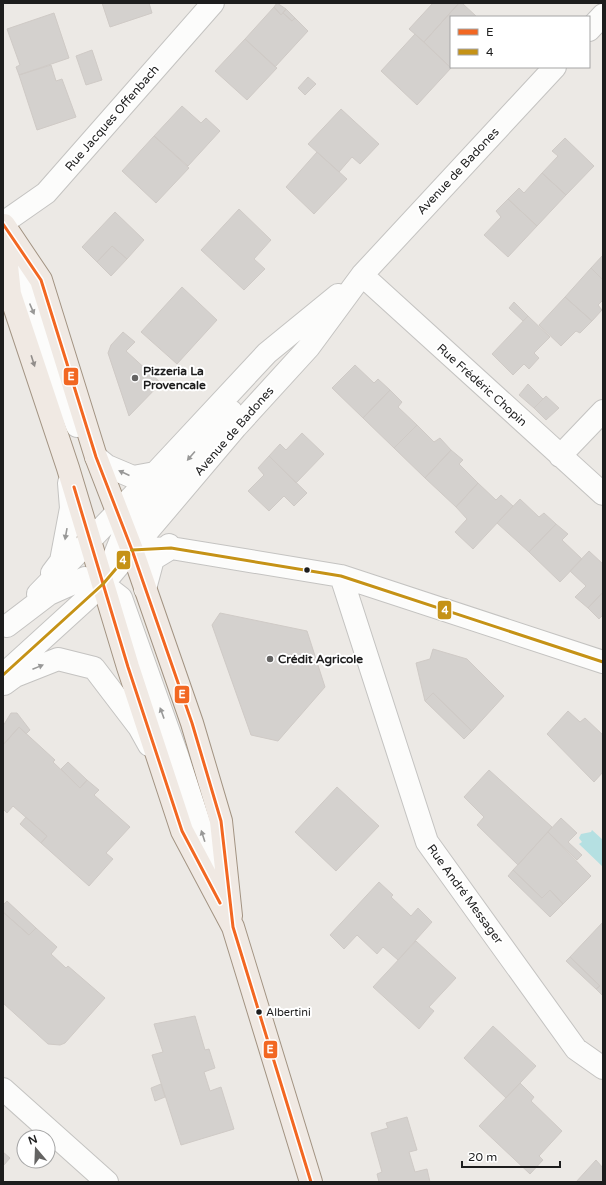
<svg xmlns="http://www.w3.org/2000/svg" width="606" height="1185" font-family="'Varela Round',sans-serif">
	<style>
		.water { fill: #b5e0e2 }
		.building { fill: #d4d1ce; stroke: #cfcac6 }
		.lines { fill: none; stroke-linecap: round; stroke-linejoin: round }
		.minor-casing { stroke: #c4c3c1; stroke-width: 24 }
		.primary-casing { stroke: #a29382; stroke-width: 24 }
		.minor { stroke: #fcfcfb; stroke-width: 22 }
		.primary { stroke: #f0e9e3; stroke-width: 22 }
		.bus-1-casing { stroke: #fff; stroke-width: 6 }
		.bus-2-casing { stroke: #fff; stroke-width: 6 }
		.bus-1 { stroke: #f26722; stroke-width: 3 }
		.bus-2 { stroke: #c59216; stroke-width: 3 }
		.oneway { fill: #989897 }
		.oneway2 { fill: #918d8a }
		.poi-dot { fill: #656463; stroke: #fff; stroke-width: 1.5 }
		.bus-dot { fill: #1d1d1d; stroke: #fff; stroke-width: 1.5 }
		.labels { text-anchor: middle; stroke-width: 4; stroke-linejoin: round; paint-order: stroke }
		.bus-label { font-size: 11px; fill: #1d1d1d; stroke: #fff; text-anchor: start }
		.street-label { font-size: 12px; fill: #1d1d1d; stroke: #fff }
		.poi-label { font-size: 12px; font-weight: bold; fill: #1d1d1d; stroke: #fff; text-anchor: start }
		.line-badge { stroke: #fff; stroke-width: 1.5 }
		.badge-label { font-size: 11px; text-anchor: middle; font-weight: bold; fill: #fff }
	</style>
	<rect width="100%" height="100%" fill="#ece9e5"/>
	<path class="water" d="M592 830 603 840V867L579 844 582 842 579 838 581 834 591 832Z"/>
	<path class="building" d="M102 3H149L152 13 110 27Z
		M277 3 286 9 281 15 274 7Z
		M433 3H459L424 42 409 29Z
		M459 3H462L477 17H451V68L424 42Z
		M274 7 281 15 283 13 292 21 295 18 308 31 275 67 245 39Z
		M286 9 295 18 292 21 283 13Z
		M54 13 69 58 19 75 16 67 20 65 7 29Z
		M415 34 451 68 417 105 381 71Z
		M245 39 277 68 247 100 215 71Z
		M92 50 102 80 86 85 76 56Z
		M51 65 56 81 62 79 76 117 37 130 19 75Z
		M308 77 316 84 305 95 298 88Z
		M182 106 201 123 206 118 220 131 188 166 154 136Z
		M341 109 379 144 360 164 352 157 339 172 308 144Z
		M154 136 189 168 156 203 122 171Z
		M565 138 594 166 566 195 542 173 558 156 552 151Z
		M317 152 347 179 314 214 286 187Z
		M542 173 566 195 537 226 508 199 519 188 524 193Z
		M508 199 537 226 508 257 484 235 501 217 496 211Z
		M239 209 271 240 254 259 265 269 244 290 201 250Z
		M115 212 144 240 127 259 112 246 97 262 82 247Z
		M112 246 127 259 111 276 97 262Z
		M603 255V280L591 268Z
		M591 268 603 280V300L598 305 602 310 592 321 565 297Z
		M182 287 217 320 177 364 141 332Z
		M565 297 592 321 580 333 576 331 561 346 539 325Z
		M514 302 528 316 523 321 509 308Z
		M528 316 550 337 534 353 539 358 529 369 524 364 513 375 492 354Z
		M123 332 135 342 126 351 161 383 129 416 108 353 111 345Z
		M355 365 374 383 378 379 390 390 363 418 332 388Z
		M528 384 543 399 534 408 519 395Z
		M390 390 402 402 398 407 417 425 394 448 363 418Z
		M546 396 559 408 546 420 534 408Z
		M417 425 434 442 440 438 451 450 425 478 394 448Z
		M302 433 324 454 296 483 269 456 280 444 286 450Z
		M451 450 463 460 459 464 478 483 456 507 425 478Z
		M269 456 307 493 294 506 284 496 269 511 248 491 264 475 258 468Z
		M478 483 496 500 501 495 513 506 473 549 455 532 467 519 456 507Z
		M520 499 539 517 544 513 556 524 529 552 497 523Z
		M556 524 568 534 562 540 582 559 560 582 529 552Z
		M589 551 603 564V592L588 608 575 597 586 586 570 571Z
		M603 592V615L599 619 588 608Z
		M220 613 307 631 325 687 278 741 251 735 212 625Z
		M433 649 467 659 504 696 472 731 433 693 425 701 416 663 430 659Z
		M433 693 472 731 464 739 425 701Z
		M568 711 580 722 585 718 603 735V772L594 782 547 734Z
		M11 713H17L30 730 26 734 19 727 3 745V726Z
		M19 727 55 760 53 762 80 788 87 780 99 790 94 795 130 827 106 853 113 859 89 886 41 843 47 836 13 806 7 813 3 809V745Z
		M68 762 87 780 80 788 61 769Z
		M489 770 552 827 518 865 477 825 484 817 464 797Z
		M337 787 379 826 336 871 295 832Z
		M26 817 47 836 41 843 20 824Z
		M561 818 577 833 568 842 582 855 577 860 548 832Z
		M548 832 591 876 563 904 550 890 542 898 513 870Z
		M513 870 542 898 550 890 563 904 550 917 508 876Z
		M379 882 393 895 391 897 411 916 418 908 432 922 398 960 383 947 377 954 357 935 344 949 330 935Z
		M7 901 36 928 29 935 3 912V905Z
		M3 912 29 935 36 928 57 947 51 954 66 968 68 966 105 998 65 1043 60 1045 48 1044 3 1003Z
		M603 922V996L596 989 600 986 570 957Z
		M416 941 456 978 429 1007 434 1011 419 1029 373 987Z
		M570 957 600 986 596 989 566 961Z
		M195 1016 205 1050 209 1049 215 1068 204 1072 210 1091 221 1087 234 1129 181 1145 152 1055 163 1052 154 1024Z
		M493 1026 536 1066 506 1098 464 1058Z
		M520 1083 534 1097 531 1101 562 1131 539 1156 543 1160 530 1174 479 1126Z
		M161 1084 165 1097 155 1101 151 1088Z
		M407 1117 417 1150 409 1152 415 1172 427 1169 430 1182H379L377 1174 382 1172 371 1133 388 1128 386 1123Z
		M3 1152 10 1158 3 1166Z
		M596 1160 603 1168V1182H576Z"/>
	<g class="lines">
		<defs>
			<path id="minor" d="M589 30 603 15
				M3 223 46 193 213 3
				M8 254 32 310 77 426
				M362 275 603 494
				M560 456 603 411
				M96 457 107 466 133 477 155 473
				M132 550 171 548 341 576 603 662
				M52 573 61 561 71 508 69 483
				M341 576 427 842 576 1049 603 1068
				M103 584 236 427 309 347 362 275 555 67
				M145 589 153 559 171 548 169 545
				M38 594 158 470 267 353 338 295
				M7 626 49 594 85 578 103 584 121 598 177 755 222 893
				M3 675 103 584 124 532 231 411
				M4 684 15 676 58 659 94 668 139 727 149 745
				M3 1089 107 1182"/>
			<path id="primary" d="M4 225 41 280 96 457 132 550 192 723 221 821 231 916
				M3 228 10 294 68 468 128 667 182 831 233 927 311 1182"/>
		</defs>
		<use href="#minor" class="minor-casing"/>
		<use href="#primary" class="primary-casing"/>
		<use href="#minor" class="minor"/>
		<use href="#primary" class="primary"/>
		<defs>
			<path id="bus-1" d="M3 224 41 280 96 457 132 550 192 723 221 821 233 927 311 1182
				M74 487 128 667 182 831 220 903"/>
			<path id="bus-2" d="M3 675 103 584 132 550 171 548 341 576 603 662"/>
		</defs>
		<use href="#bus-1" class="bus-1-casing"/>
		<use href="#bus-2" class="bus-2-casing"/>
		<use href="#bus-1" class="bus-1"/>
		<use href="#bus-2" class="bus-2"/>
	</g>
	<defs><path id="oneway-solid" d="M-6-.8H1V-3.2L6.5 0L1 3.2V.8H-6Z"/></defs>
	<g class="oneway">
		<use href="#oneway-solid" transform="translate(32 309) rotate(67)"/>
		<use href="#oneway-solid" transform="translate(191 456) rotate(131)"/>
		<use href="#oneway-solid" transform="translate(124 473) rotate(-156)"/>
		<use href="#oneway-solid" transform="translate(66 534) rotate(100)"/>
		<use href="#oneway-solid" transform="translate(38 667) rotate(-22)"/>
		<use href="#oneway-solid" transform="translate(162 713) rotate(-110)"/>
		<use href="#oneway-solid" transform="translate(203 836) rotate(-108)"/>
	</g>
	<use class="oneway2" href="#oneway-solid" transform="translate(33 361) rotate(72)"/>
	<g class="poi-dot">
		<circle cx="135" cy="378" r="4"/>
		<circle cx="270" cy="659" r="4"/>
	</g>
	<g class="bus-dot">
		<circle cx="307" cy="570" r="3.5"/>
		<circle cx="259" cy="1012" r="3.5"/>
	</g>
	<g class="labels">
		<g class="bus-label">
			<text x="266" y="1016">Albertini</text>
		</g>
		<g class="street-label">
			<text transform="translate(112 118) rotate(-49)" y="4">Rue Jacques Offenbach</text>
			<text transform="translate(458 171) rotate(-47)" y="4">Avenue de Badones</text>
			<text transform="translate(482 385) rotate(42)" y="4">Rue Frédéric Chopin</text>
			<text transform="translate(234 431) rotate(-49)" y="4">Avenue de Badones</text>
			<text transform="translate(465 894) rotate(54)" y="4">Rue André Messager</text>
		</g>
		<g class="poi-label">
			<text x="143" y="375">Pizzeria La<tspan x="143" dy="14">Provencale</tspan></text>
			<text x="278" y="663">Crédit Agricole</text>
		</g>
	</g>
	<g class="line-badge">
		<rect x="63" y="367" width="16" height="19" rx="4" fill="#f26722"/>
		<rect x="116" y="550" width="15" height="20" rx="4" fill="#c59216"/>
		<rect x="437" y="600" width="15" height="20" rx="4" fill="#c59216"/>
		<rect x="174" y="685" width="16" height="19" rx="4" fill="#f26722"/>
		<rect x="263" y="1040" width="15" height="19" rx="4" fill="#f26722"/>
	</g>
	<g class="badge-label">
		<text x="71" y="380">E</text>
		<text x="123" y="564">4</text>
		<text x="445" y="614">4</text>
		<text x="182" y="698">E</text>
		<text x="270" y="1053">E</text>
	</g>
	<rect width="606" height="1185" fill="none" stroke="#1d1d1d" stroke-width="8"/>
	<rect x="450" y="16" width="140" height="52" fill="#ffffff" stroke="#a5a5a5"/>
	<rect x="458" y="29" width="20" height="6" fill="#f26722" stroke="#a5a5a5"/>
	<text x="486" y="36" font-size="12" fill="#1d1d1d">E</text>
	<rect x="458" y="49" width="20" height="6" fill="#c59216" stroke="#a5a5a5"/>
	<text x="486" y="56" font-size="12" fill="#1d1d1d">4</text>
	<g transform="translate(36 1149) rotate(341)"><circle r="19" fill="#ffffff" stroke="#a5a5a5"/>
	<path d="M0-3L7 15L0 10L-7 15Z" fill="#656463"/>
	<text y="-6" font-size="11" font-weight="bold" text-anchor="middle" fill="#1d1d1d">N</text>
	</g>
	<path d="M462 1161v6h98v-6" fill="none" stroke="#1d1d1d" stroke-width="2"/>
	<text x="468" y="1161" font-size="12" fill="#1d1d1d" stroke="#ffffff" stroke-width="3" paint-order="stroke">20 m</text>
</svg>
